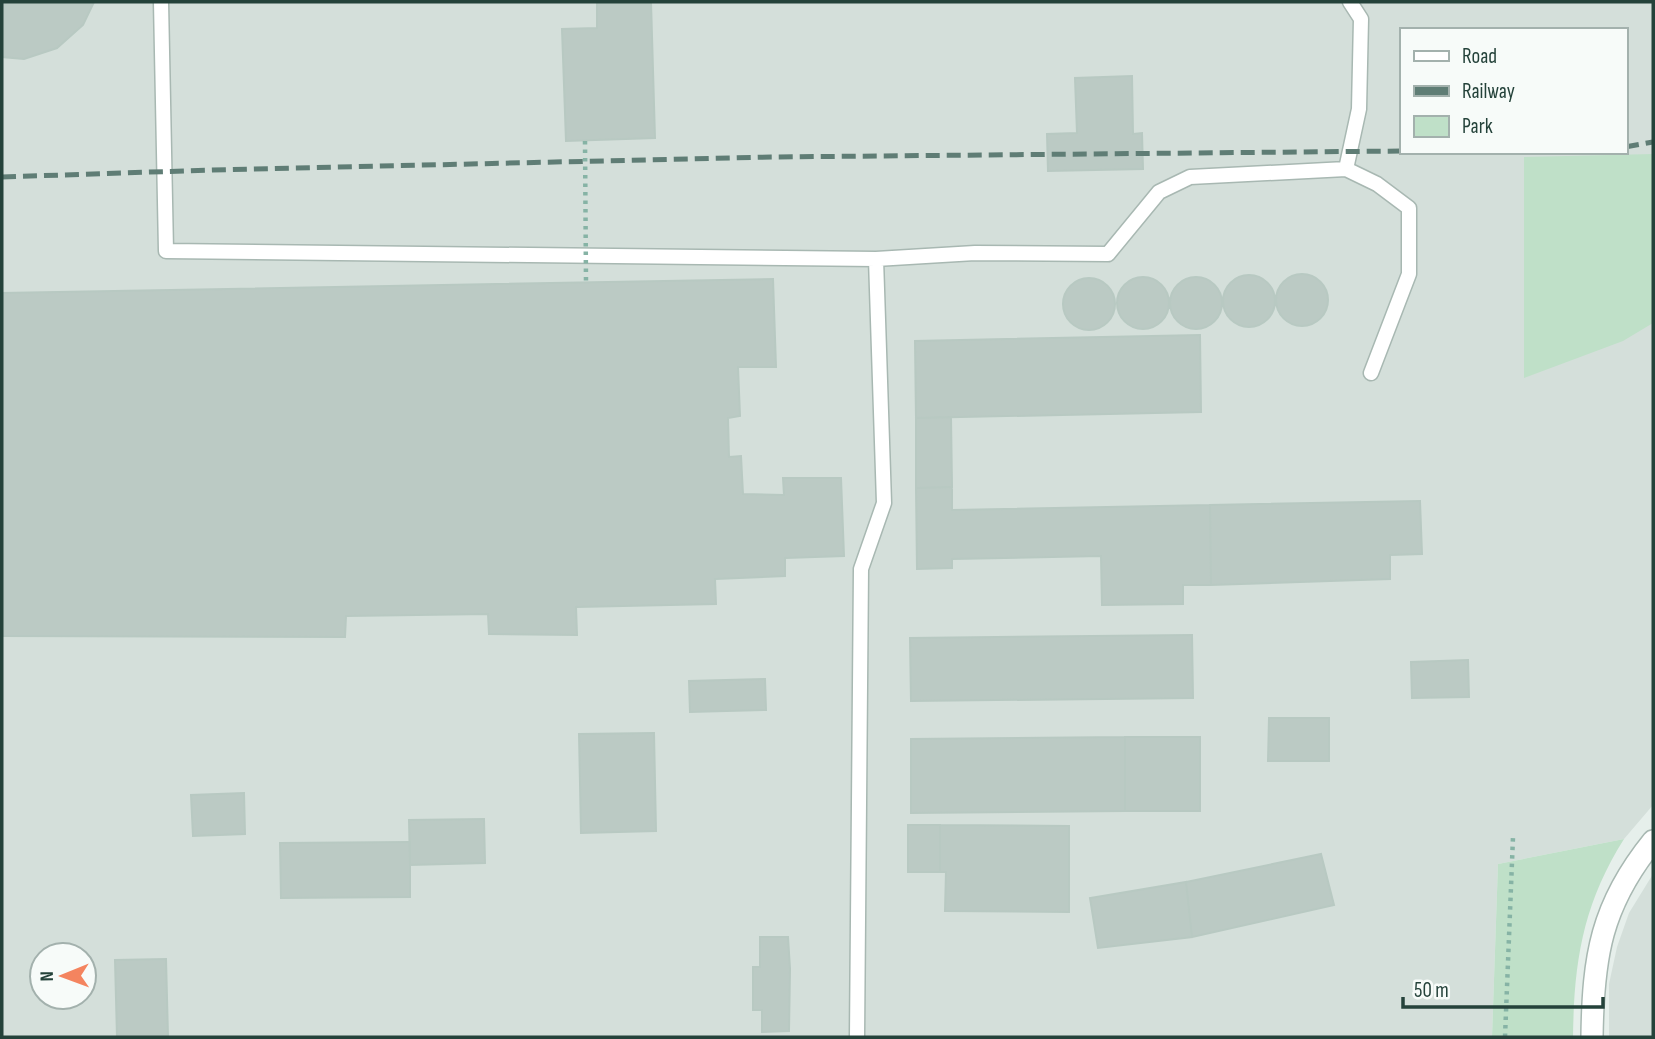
<svg xmlns="http://www.w3.org/2000/svg" width="1655" height="1039" font-family="'Sofia Sans Condensed',sans-serif">
	<style>
		.built { fill: #d4dfda; fill-rule: evenodd }
		.green { fill: #bfe0c8 }
		.building { fill: #bbcac4; stroke: #b8c9c2; stroke-width: 2 }
		.lines { fill: none; stroke-linecap: round; stroke-linejoin: round }
		.service-casing { stroke: #a8b8b2; stroke-width: 17 }
		.tertiary-casing { stroke: #a8b8b2; stroke-width: 24 }
		.path { stroke: #86b3a5; stroke-width: 4.5; stroke-dasharray: 3.5 5; stroke-linecap: butt }
		.service { stroke: #fff; stroke-width: 14 }
		.tertiary { stroke: #fff; stroke-width: 21 }
		.rail { stroke: #5f7d75; stroke-width: 5; stroke-dasharray: 14 7; stroke-linecap: butt }
		.path-bridge { stroke: #86b3a5; stroke-width: 4.5; stroke-dasharray: 3.5 5; stroke-linecap: butt }
	</style>
	<rect width="100%" height="100%" fill="#e6efeb"/>
	<path class="built" d="M2 2H1653V805L1624 839 1498 864 1492 1037H2ZM1401 30H1625V152H1401ZM42 955H84V997H42Z
		M1653 874V1037H1609V984L1617 947 1629 913Z"/>
	<path class="green" d="M1653 154V323L1623 341 1524 378V157Z
		M1624 839C1583 904 1574 961 1573 1037H1492L1498 864Z"/>
	<path class="building" d="M2 2H94L83 25 57 48 24 59 2 57Z
		M597 2H651L655 138 566 141 562 29 597 28Z
		M1132 76 1133 134 1142 133 1143 169 1048 171 1047 134 1077 133 1075 78Z
		M1276 300a26 26 0 1 1 52 0a26 26 0 1 1-52 0Z
		M1223 301a26 26 0 1 1 52 0a26 26 0 1 1-52 0Z
		M1170 303a26 26 0 1 1 52 0a26 26 0 1 1-52 0Z
		M1117 303a26 26 0 1 1 52 0a26 26 0 1 1-52 0Z
		M1063 304a26 26 0 1 1 52 0a26 26 0 1 1-52 0Z
		M773 279 776 367H738L740 416 728 418 729 457 741 456 743 494 784 495 783 478H841L844 556 785 558V576L715 579 716 604 576 607 577 635 489 634 488 614 346 616 345 637 2 636V293Z
		M1200 335 1201 412 916 418 915 341Z
		M951 417 952 487 916 488V418Z
		M952 487V510L1210 505 1211 585H1183V604L1102 605 1101 556 952 559V568L917 569 916 488Z
		M1420 501 1422 554 1390 555V579L1211 585 1210 505Z
		M1192 635 1193 698 911 701 910 638Z
		M1468 660 1469 697 1412 698 1411 662Z
		M765 679 766 710 690 712 689 681Z
		M1269 718H1329V761H1268Z
		M654 733 656 831 581 833 579 734Z
		M1125 737H1200V811H1125Z
		M1125 737V811L911 813V739Z
		M244 793 245 834 193 836 191 795Z
		M484 819 485 863 410 865 409 820Z
		M908 825H940V872H908Z
		M940 825 1069 826V912L945 911 946 872H940Z
		M410 842V897L281 898 280 843Z
		M1321 854 1334 905 1192 937 1186 882Z
		M1186 882 1192 937 1098 948 1090 898Z
		M760 937H788L790 969 789 1031 762 1032V1010H753V967H760Z
		M166 959 168 1037H117L115 960Z"/>
	<g class="lines">
		<defs>
			<path id="service" d="M161 2 166 251 876 259 975 253 1108 254 1159 192 1190 177 1346 169 1377 184 1409 208V274L1371 373
				M1346 169 1359 109 1361 19 1350 2
				M857 1037 861 569 884 503 876 259"/>
			<path id="tertiary" d="M1592 1037C1593 957 1601 905 1653 841"/>
		</defs>
		<use href="#service" class="service-casing"/>
		<use href="#tertiary" class="tertiary-casing"/>
		<path class="path" d="M1505 1037 1513 837"/>
		<use href="#service" class="service"/>
		<use href="#tertiary" class="tertiary"/>
		<path class="rail" d="M1625 147 1653 142
			M1457 152H1577
			M2 177 212 170 771 157 1401 151"/>
		<path class="path-bridge" d="M585 141 586 282"/>
	</g>
	<rect width="1655" height="1039" fill="none" stroke="#24423a" stroke-width="7"/>
	<rect x="1400" y="28" width="228" height="126" fill="#f7fbf9" stroke="#a3b1ad" stroke-width="2"/>
	<rect x="1414" y="51" width="35" height="10" fill="#ffffff" stroke="#a3b1ad" stroke-width="2"/>
	<text x="1462" y="63" font-size="21" fill="#24423a">Road</text>
	<rect x="1414" y="86" width="35" height="10" fill="#5f7d75" stroke="#a3b1ad" stroke-width="2"/>
	<text x="1462" y="98" font-size="21" fill="#24423a">Railway</text>
	<rect x="1414" y="116" width="35" height="21" fill="#bfe0c8" stroke="#a3b1ad" stroke-width="2"/>
	<text x="1462" y="133" font-size="21" fill="#24423a">Park</text>
	<g transform="translate(63 976) rotate(269)"><circle r="33" fill="#f7fbf9" stroke="#a3b1ad" stroke-width="2"/>
	<path d="M0-5L12 26L0 18L-12 26Z" fill="#f4845f"/>
	<text y="-10" font-size="19" font-weight="bold" text-anchor="middle" fill="#24423a">N</text>
	</g>
	<path d="M1403 997v10h200v-10" fill="none" stroke="#24423a" stroke-width="3.5"/>
	<text x="1414" y="997" font-size="21" fill="#24423a" stroke="#f7fbf9" stroke-width="5" paint-order="stroke">50 m</text>
</svg>
